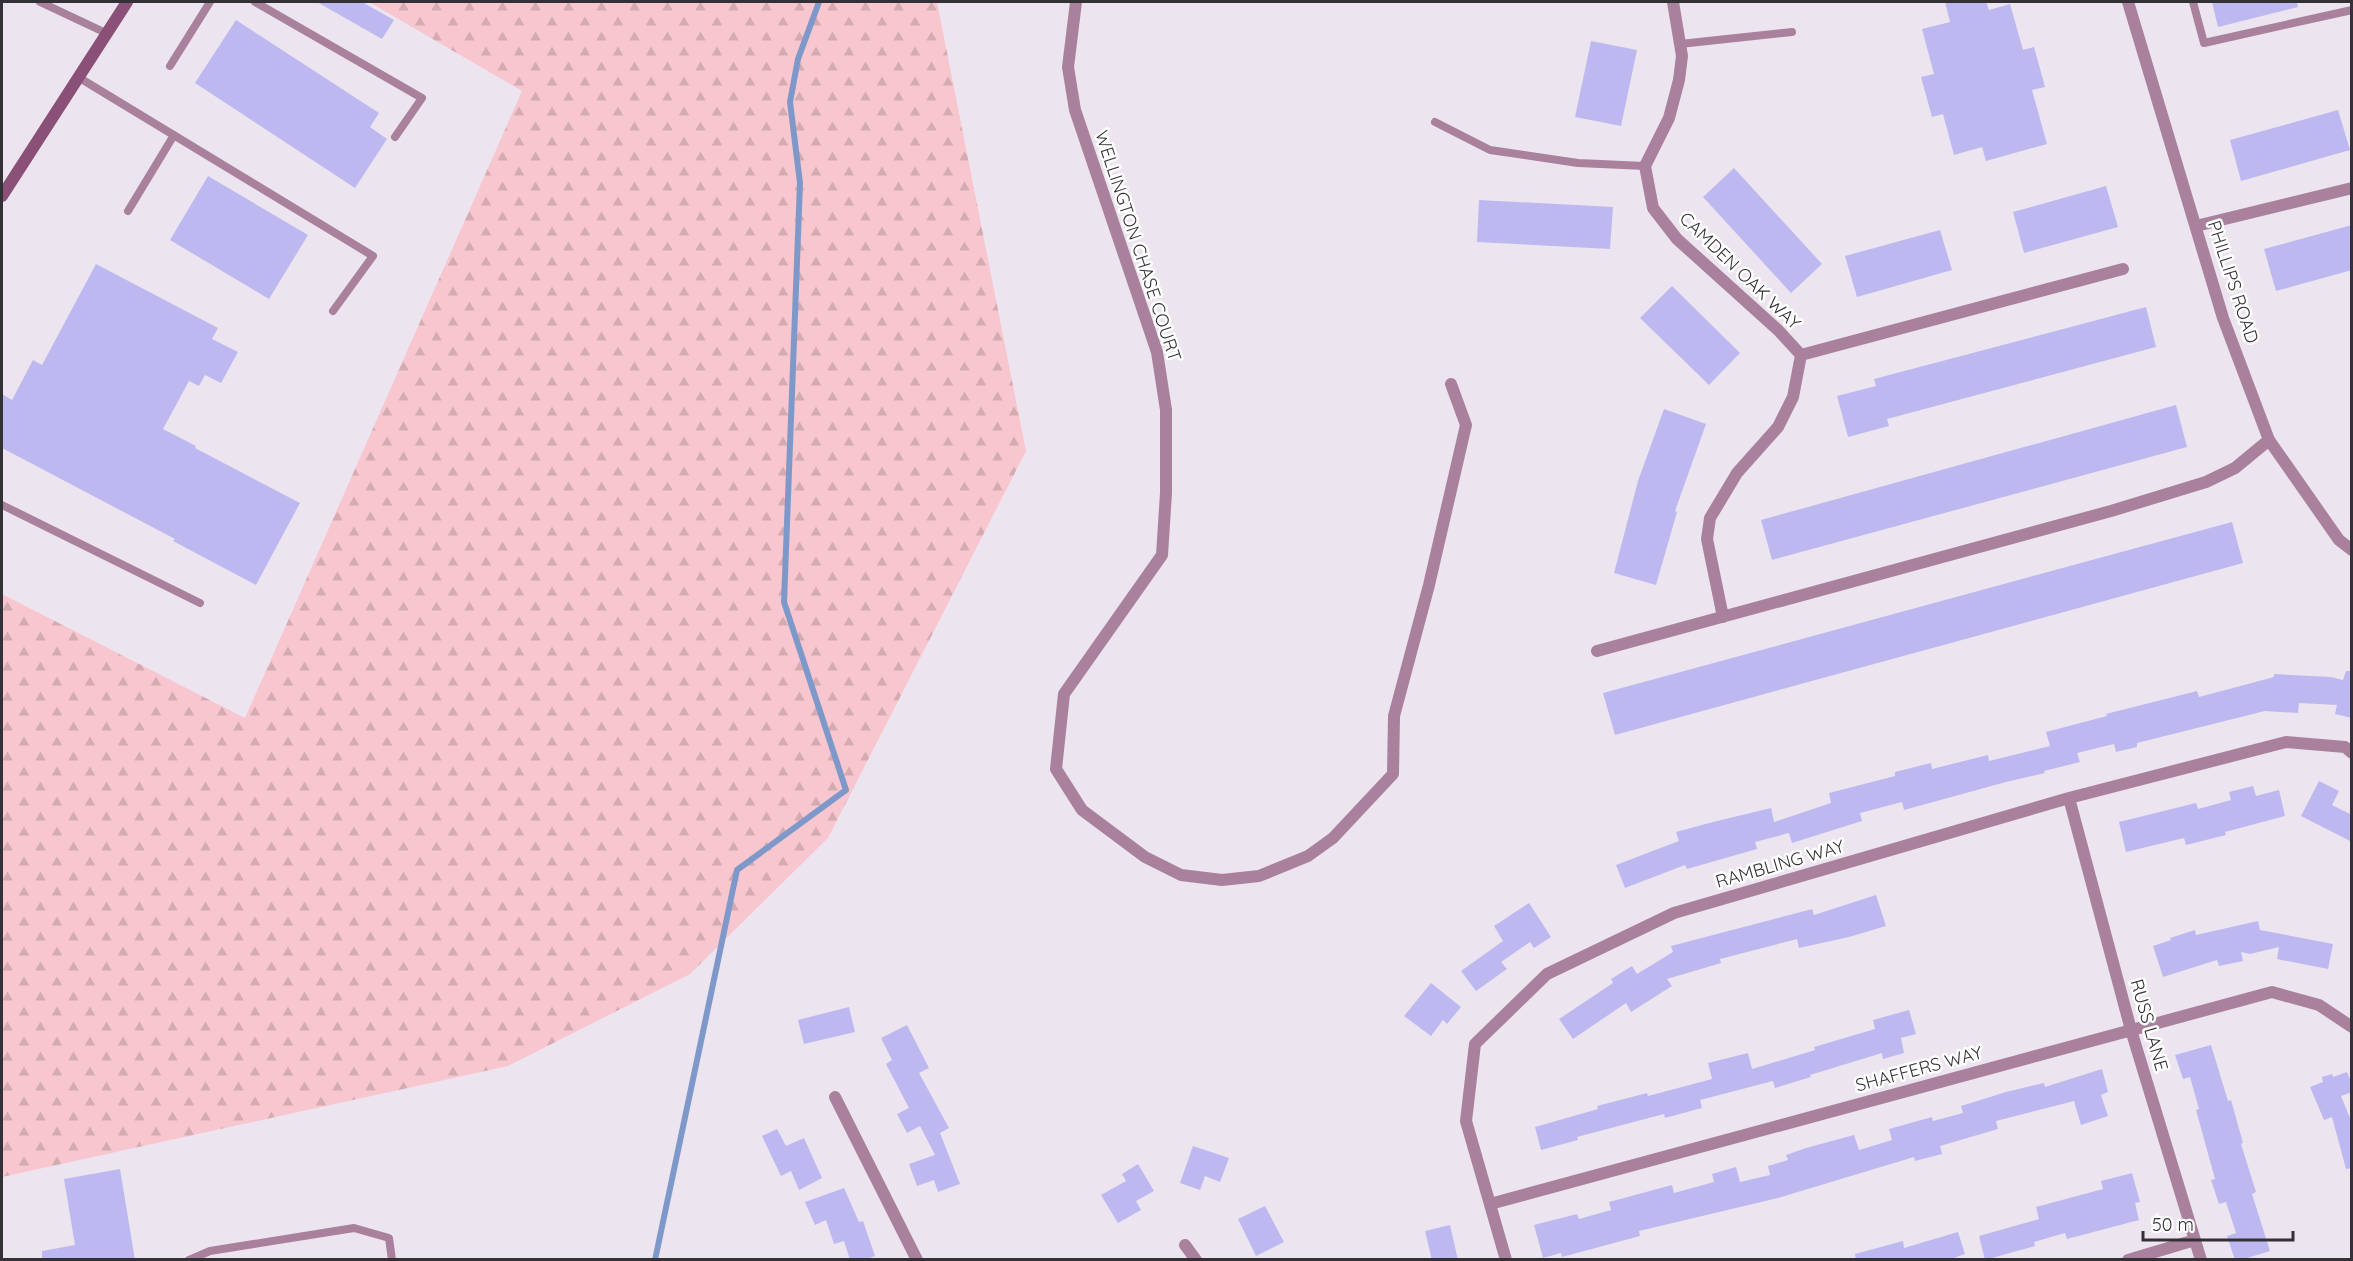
<svg xmlns="http://www.w3.org/2000/svg" width="2353" height="1261" font-family="Quicksand,sans-serif">
	<style>
		.forest { fill: url(#forest-firs) }
		.lines { fill: none; stroke-linecap: round; stroke-linejoin: round }
		.stream { stroke: #7e99c9; stroke-width: 6 }
		.building { fill: #bdb9f0 }
		.service { stroke: #aa819c; stroke-width: 8 }
		.minor { stroke: #aa819c; stroke-width: 12 }
		.tertiary { stroke: #aa819c; stroke-width: 12 }
		.secondary { stroke: #8a5077; stroke-width: 12 }
		.labels { text-anchor: middle; stroke-width: 5; stroke-linejoin: round; paint-order: stroke }
		.street-label { font-size: 18px; fill: #333135; stroke: #fff }
	</style>
	<defs>
		<pattern id="forest-firs" width="22" height="20" patternUnits="userSpaceOnUse" patternTransform="scale(1.5)"><rect width="22" height="20" fill="#f8c6cf"/><path d="M5 1l3.5 6h-7zM16 11l3.5 6h-7z" fill="#d5abb2"/></pattern>
	</defs>
	<rect width="100%" height="100%" fill="#ece5f0"/>
	<path class="forest" d="M369 2H937L1026 451 828 838 690 974 508 1066 2 1177V594L245 718 522 91Z"/>
	<g class="lines">
		<path class="stream" d="M655 1260 737 870 846 790 784 602 800 183 790 102 798 59 819 2"/>
	</g>
	<path class="building" d="M317 2H362L394 20 382 39Z
		M1945 2H1986L1989 10 2010 4 2023 50 2034 47 2045 87 2032 90 2047 144 1986 161 1982 147 1954 155 1943 114 1932 117 1921 77 1934 74 1922 29 1950 22Z
		M2212 2H2297L2298 7 2218 27Z
		M236 20 379 113 370 127 387 139 355 188 195 83Z
		M1591 41 1637 50 1621 126 1575 117Z
		M2338 110 2350 150 2241 181 2230 140Z
		M1734 168 1822 264 1791 293 1703 197Z
		M208 176 308 235 269 299 170 240Z
		M2106 186 2118 227 2024 253 2013 212Z
		M1479 200 1613 207 1610 249 1477 242Z
		M2352 225V270L2276 291 2264 249Z
		M1940 230 1952 270 1857 297 1845 256Z
		M96 264 218 328 212 339 238 352 221 383 205 375 199 386 189 381 163 429 196 446 195 448 300 503 256 585 173 541 175 539 2 448V394L12 400 33 360 42 365Z
		M1672 286 1740 353 1709 385 1640 318Z
		M2146 307 2156 347 1887 419 1889 426 1848 437 1837 396 1876 386 1874 379Z
		M2176 405 2187 447 1772 560 1761 520Z
		M1664 409 1706 424 1675 511 1677 512 1656 585 1614 573 1638 481Z
		M2232 522 2243 563 1615 735 1603 693Z
		M2346 671H2352V718L2335 714 2337 705 2299 703 2298 713 2265 711 2137 743V747L2116 752 2114 744 2077 753 2080 762 2044 771 2045 773 2006 782 1904 810 1902 802 1860 813 1862 821 1792 843 1789 833 1755 842 1757 849 1687 869 1685 865 1625 888 1616 865 1679 841 1676 832 1713 822 1771 808 1774 822 1831 803 1829 793 1895 776V772L1931 763 1932 769 1988 755 1989 761 2050 746 2046 732 2107 716 2106 714 2197 691 2199 697 2274 677V674L2331 677 2343 680Z
		M2319 781 2339 791 2332 805 2352 815V842L2301 816Z
		M2253 786 2256 796 2279 790 2285 816 2225 832 2226 835 2186 845 2184 838 2126 852 2119 822 2196 803 2198 809 2231 800 2229 792Z
		M1876 895 1886 926 1849 937 1799 948 1797 939 1720 959 1721 963 1667 979 1672 986 1631 1012 1626 1003 1573 1039 1559 1019 1613 983 1611 979 1632 966 1637 974 1673 952 1671 946 1812 909 1814 915Z
		M1529 903 1551 937 1534 948 1530 942 1501 962 1507 969 1476 991 1461 971 1503 941 1494 926Z
		M2258 921 2260 930 2333 944 2328 969 2277 959 2279 947 2250 954 2241 952 2243 961 2219 966 2217 960 2163 977 2153 946 2171 940 2170 938 2195 930 2196 935Z
		M1431 983 1461 1007 1447 1024 1443 1020 1431 1036 1404 1016Z
		M849 1007 855 1032 804 1044 798 1020Z
		M1909 1010 1916 1034 1901 1038 1904 1053 1883 1059 1882 1053 1810 1075 1811 1077 1775 1088 1773 1081 1700 1100 1702 1108 1665 1118 1664 1114 1577 1137 1578 1140 1541 1150 1535 1127 1598 1109 1597 1106 1647 1093 1648 1096 1712 1079 1708 1063 1748 1053 1752 1069 1815 1050 1814 1047 1875 1029 1873 1020Z
		M907 1025 929 1068 919 1073 949 1128 940 1133 960 1184 938 1192 934 1180 917 1186 909 1164 935 1155 920 1126 907 1133 897 1114 909 1108 886 1064 892 1060 881 1038Z
		M2211 1045 2228 1101 2231 1100 2243 1143 2241 1144 2256 1192 2252 1194 2270 1251 2241 1260H2235L2227 1236 2236 1233 2226 1202 2219 1204 2211 1180 2215 1179 2196 1110 2199 1109 2190 1077 2183 1079 2175 1055Z
		M2102 1069 2108 1092 2101 1095 2108 1116 2081 1125 2074 1101 1996 1121 1998 1129 1940 1146 1942 1154 1915 1161 1914 1157 1778 1198 1639 1231 1640 1236 1562 1257 1561 1253 1543 1258 1534 1225 1577 1214 1579 1219 1611 1210 1609 1202 1672 1185 1674 1193 1714 1182 1712 1174 1736 1167 1740 1182 1770 1175 1768 1166 1788 1160 1786 1155 1806 1148 1854 1135 1859 1150 1892 1140 1889 1129 1932 1117 1933 1121 1963 1113 1961 1106 2006 1092 2044 1083 2045 1087Z
		M2347 1072 2352 1084V1092L2341 1096 2352 1123V1168L2346 1169 2332 1117 2324 1120 2310 1087 2323 1082 2322 1077 2332 1074 2333 1077Z
		M777 1129 786 1146 804 1138 822 1178 799 1190 791 1171 781 1176 762 1136Z
		M1193 1146 1229 1158 1220 1182 1205 1176 1200 1190 1180 1183Z
		M1138 1164 1154 1191 1136 1201 1141 1210 1118 1223 1101 1195 1126 1181 1122 1174Z
		M120 1169 135 1260H42V1251L75 1245 64 1179Z
		M2132 1173 2140 1202 2135 1203 2139 1220 2067 1239 2065 1233 2034 1242 2035 1246 1985 1260 1979 1236 2039 1219 2036 1207 2103 1189 2101 1181Z
		M844 1188 859 1222 863 1221 875 1256 864 1260H850L844 1241 834 1244 826 1220 815 1225 805 1202Z
		M1265 1206 1284 1242 1256 1256 1238 1219Z
		M1450 1225 1458 1260H1432L1425 1231Z
		M1958 1232 1965 1254 1948 1260H1856L1855 1254 1903 1241 1904 1248Z"/>
	<g class="lines">
		<path class="service" d="M40 2 106 33
			M255 2 422 98 395 137
			M2193 2 2204 43 2352 10
			M1680 44 1792 32
			M170 66 210 2
			M78 77 373 256 333 311
			M1435 122 1490 150 1578 163 1645 166
			M128 211 174 135
			M2 505 200 603
			M189 1260 210 1251 354 1228 389 1238 392 1260"/>
		<path class="minor" d="M1076 2 1068 67 1075 110 1157 352 1166 410V493L1162 555 1064 694 1056 769 1082 810 1145 857 1181 875 1222 880 1259 876 1308 856 1333 838 1393 774 1394 716 1429 585 1466 425 1451 384
			M1673 2 1682 56 1679 80 1669 118 1645 166 1653 208 1677 239 1778 330 1801 355 1793 397 1778 427 1737 473 1710 518 1707 539 1723 617
			M2196 226 2352 188
			M1801 355 2123 269
			M1597 651 2111 511 2206 482 2235 468 2269 440
			M2069 798 2131 1030 2201 1260
			M835 1097 917 1260
			M1490 1204 2272 992 2319 1005 2352 1027
			M1185 1245 1196 1260
			M1506 1260 1466 1121 1475 1044 1547 974 1674 913 2069 798 2286 742 2345 747 2352 753
			M2128 1260 2195 1240"/>
		<path class="tertiary" d="M2128 2 2223 318 2269 440 2339 540 2352 550"/>
		<path class="secondary" d="M2 196 127 2"/>
	</g>
	<g class="labels">
		<g class="street-label">
			<text transform="translate(1138 246) rotate(72)" y="6">WELLINGTON CHASE COURT</text>
			<text transform="translate(1740 271) rotate(44)" y="6">CAMDEN OAK WAY</text>
			<text transform="translate(2233 282) rotate(72)" y="6">PHILLIPS ROAD</text>
			<text transform="translate(1780 864) rotate(-16)" y="6">RAMBLING WAY</text>
			<text transform="translate(2149 1025) rotate(74)" y="6">RUSS LANE</text>
			<text transform="translate(1919 1069) rotate(-15)" y="6">SHAFFERS WAY</text>
		</g>
	</g>
	<rect width="2353" height="1261" fill="none" stroke="#333135" stroke-width="6"/>
	<path d="M2143 1231v9h150v-9" fill="none" stroke="#333135" stroke-width="3"/>
	<text x="2152" y="1231" font-size="18" fill="#333135" stroke="#ffffff" stroke-width="4.5" paint-order="stroke">50 m</text>
</svg>
